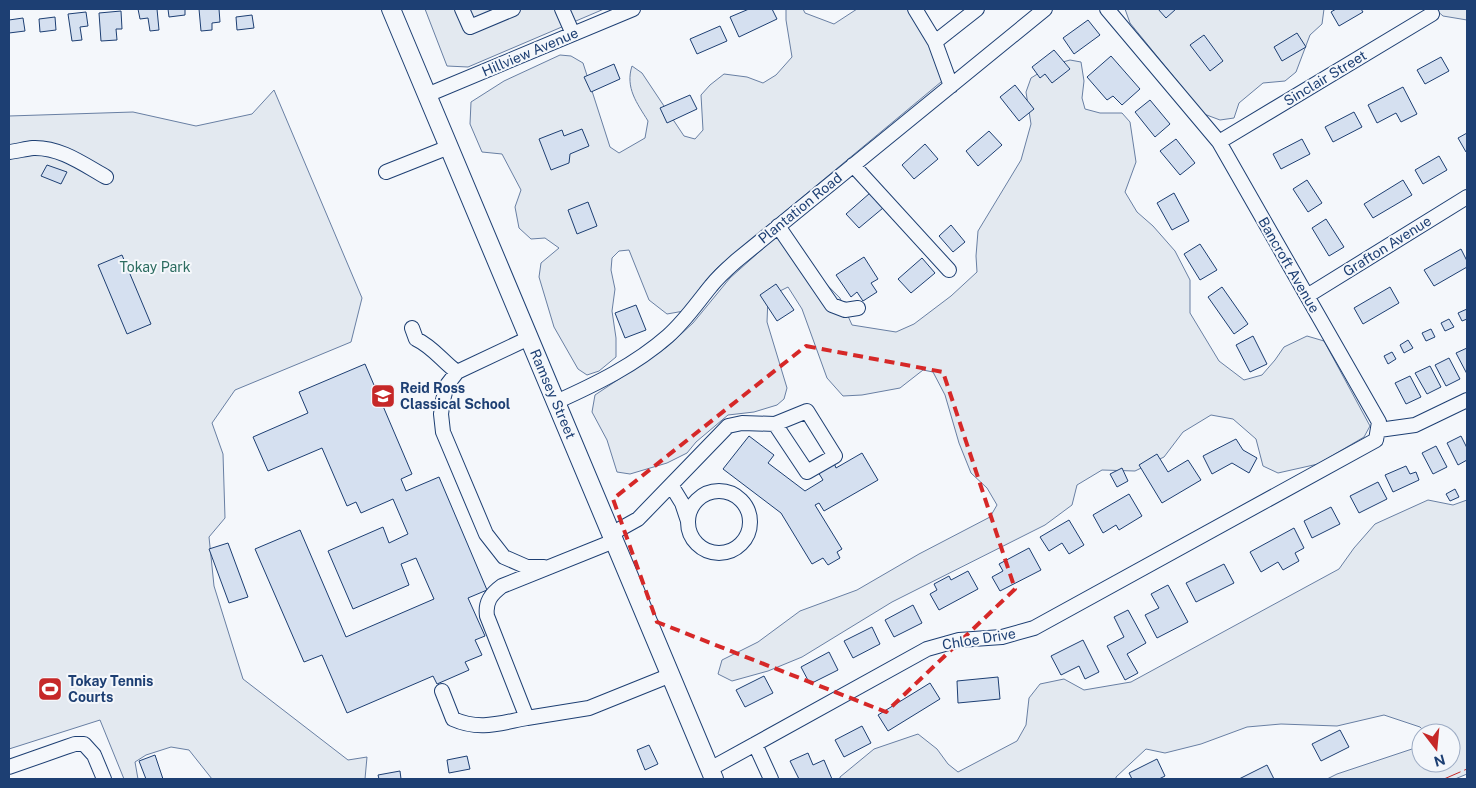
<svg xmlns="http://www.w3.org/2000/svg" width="1476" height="788" font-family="'Public Sans',sans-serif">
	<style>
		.green { fill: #e3e9f0; stroke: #687fa3 }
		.building { fill: #d5e0f0; stroke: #1d3f73 }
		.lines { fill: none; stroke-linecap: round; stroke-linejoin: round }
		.minor-casing { stroke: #1d3f73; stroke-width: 16 }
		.major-casing { stroke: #1d3f73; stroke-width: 20 }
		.minor { stroke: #f4f7fb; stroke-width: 14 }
		.major { stroke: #f4f7fb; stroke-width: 18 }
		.power { stroke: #c62828; stroke-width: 1; stroke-dasharray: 18 4 2.5 4; stroke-linecap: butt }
		.marked { fill: none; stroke: #d62828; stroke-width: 4; stroke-dasharray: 10 6; stroke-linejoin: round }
		.labels { text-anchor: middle; stroke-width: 4; stroke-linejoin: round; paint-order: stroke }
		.street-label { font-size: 14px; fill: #1d3f73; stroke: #f4f7fb }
		.park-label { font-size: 14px; fill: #2c6c60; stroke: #f4f7fb }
		.poi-label { font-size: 14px; font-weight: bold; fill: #1d3f73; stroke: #f4f7fb; text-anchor: start }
	</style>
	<rect width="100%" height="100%" fill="#f4f7fb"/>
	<path class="green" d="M425 9H604L468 67 447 66Z
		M786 9H803L805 13 834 24 857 9H917L936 65 947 77 717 268 702 285 684 311 667 314 649 300 629 250 619 251 612 258 611 270 615 289 612 311 616 338V357L599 371 587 375 578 369 554 327 539 277 541 263 559 248 545 238 531 239 519 228 515 207 521 190 502 154 482 152 470 124 471 102 504 81 560 55 571 56 583 63 610 147 619 153 645 138 648 121C637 103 625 88 632 66L642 73 684 136 695 139 703 130 701 95 710 85 724 74 747 77 763 83 776 75 792 57 786 20Z
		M1125 9H1324L1322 24 1310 35 1296 72 1285 81 1263 83 1239 103 1234 118 1220 120 1204 114 1130 23Z
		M1435 9H1467V20L1443 16Z
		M1070 60 1081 62 1084 81 1082 98 1085 109 1100 113H1122L1130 122 1136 162 1125 192 1137 212 1153 226 1175 251 1190 280V313L1219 361 1244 380 1262 375 1275 360 1284 347 1307 336 1324 341 1370 426 1364 437 1318 464 1278 473 1263 466 1256 439 1233 419 1211 415 1183 432 1164 457 1135 471 1102 470 1077 485 1072 505 1045 525 892 602 802 657 768 671 732 681 718 674 722 660 758 642 800 611 857 590 919 554 990 517 997 505 987 488 971 473 959 443 945 395 933 372 923 370 900 388 862 395 843 396 827 378 802 309 788 287 768 297 767 322 787 388 784 399 777 405 754 412 728 415 696 442 687 453 667 463 630 474 617 472 607 440 592 412 595 395 667 347 693 323 730 278 778 235 840 298 852 325 896 332 914 324 951 296 977 272 976 256 978 231 1021 160 1031 124 1026 92 1031 78 1052 65Z
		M274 90 362 298 351 342 235 390 212 423 223 454 225 518 209 537 214 586 243 679 348 760 367 757 365 779H212L189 750 171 747 146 755 135 762 138 779H124L100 720 9 749V116L133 112 196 126 252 114Z
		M1428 500 1453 505 1467 500V774L1455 779H1327L1337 774 1421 746V763H1451V733H1426L1420 727 1384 715 1337 726 1281 724 1247 727 1201 744 1165 753 1146 749 1116 777V779H840V777L874 749 918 734 937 749 948 764 958 772 1017 741 1026 725 1029 698 1040 684 1064 679 1084 690 1131 682 1339 569 1354 548 1375 524Z"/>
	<path class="building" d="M138 9H157L159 30 150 31 148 18 140 19Z
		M168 9H185V15L169 17Z
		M199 9H219L220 22 212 23V30L201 31Z
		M749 9H772L777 19 739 37 730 17Z
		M1158 9H1176L1166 18Z
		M1336 9H1361L1363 12 1339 26 1331 12Z
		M121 11 122 29H116L117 40 101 41 99 13Z
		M86 12 88 26 80 27 82 40 72 41 68 14Z
		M252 15 254 28 237 30 236 17Z
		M55 17 56 30 40 32 39 19Z
		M23 18 25 31 9 33V20Z
		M1088 20 1100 35 1074 54 1063 38Z
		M720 26 727 41 697 54 690 39Z
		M1297 33 1306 47 1282 61 1274 47Z
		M1204 35 1223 61 1210 71 1190 45Z
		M1054 50 1070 69 1052 83 1045 74 1040 78 1032 67Z
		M1111 56 1140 89 1122 105 1113 96 1107 100 1087 77Z
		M1441 57 1449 71 1425 84 1417 70Z
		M614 64 620 79 591 92 584 77Z
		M1015 85 1034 109 1019 121 1000 97Z
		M1403 87 1417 114 1401 122 1396 113 1377 123 1368 105Z
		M690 95 697 109 667 123 660 108Z
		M1150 100 1170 124 1155 137 1135 112Z
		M1354 112 1362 127 1333 142 1325 127Z
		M582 129 589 146 570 154 569 163 551 170 539 139 562 130 564 136Z
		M989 131 1002 145 978 166 966 151Z
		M1467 133V152H1466L1458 138Z
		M1176 139 1195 163 1180 175 1160 151Z
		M1302 139 1310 154 1281 169 1273 154Z
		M925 144 938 159 914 179 902 165Z
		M1439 156 1447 170 1423 184 1415 170Z
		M47 165 67 172 61 184 41 176Z
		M1307 180 1322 203 1308 212 1293 189Z
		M1403 180 1412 195 1373 218 1364 204Z
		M870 193 883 208 859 228 846 214Z
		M1174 193 1189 221 1172 230 1157 203Z
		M588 202 597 226 577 234 568 210Z
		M1326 219 1344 247 1329 256 1312 228Z
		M951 225 965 242 953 252 939 236Z
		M1200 244 1217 270 1200 280 1184 254Z
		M1461 249 1467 261V267L1434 286 1424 270Z
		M122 255 151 324 127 334 98 265Z
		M864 257 878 279 871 283 877 292 863 301 857 292 851 297 836 275Z
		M922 258 935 273 911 293 898 279Z
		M776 284 794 310 777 321 760 295Z
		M1222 287 1248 324 1234 334 1208 297Z
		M1390 287 1399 303 1363 324 1354 308Z
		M636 305 646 330 625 338 615 313Z
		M1467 309V319L1462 321 1458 313Z
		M1449 319 1454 327 1445 331 1441 323Z
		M1431 329 1435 337 1426 341 1422 333Z
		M1253 336 1267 364 1250 372 1236 345Z
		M1408 340 1413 348 1404 353 1400 345Z
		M1467 348V374L1456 353Z
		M1392 352 1396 359 1388 364 1384 356Z
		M1449 358 1460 379 1446 386 1435 365Z
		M365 364 412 474 401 479 406 491 439 477 487 590 468 598 485 636 475 640 482 655 465 662 469 670 437 684 433 676 347 713 322 655 304 662 255 549 300 530 346 637 434 599 416 558 401 564 409 585 353 609 328 551 383 527 389 543 408 534 393 499 361 513 356 502 347 506 322 448 268 471 253 437 308 413 299 392Z
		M1430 366 1441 387 1427 394 1415 373Z
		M1410 376 1421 397 1406 404 1395 383Z
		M749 436 774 455 768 463 805 491 823 480 818 472 834 463 836 468 862 453 878 480 824 511 819 503 815 505 842 549 837 552 840 558 828 565 823 558 812 564 781 513 723 469Z
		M1461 436 1467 448V460L1458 465 1447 443Z
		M1236 439 1243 450 1257 458 1249 473 1232 463 1212 474 1203 456Z
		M1436 446 1447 467 1433 474 1422 453Z
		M1157 454 1168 472 1188 460 1201 480 1162 503 1139 465Z
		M1406 466 1410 474 1416 472 1419 480 1393 492 1385 475Z
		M1122 468 1128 481 1117 487 1110 474Z
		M1378 482 1387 499 1359 513 1350 496Z
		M1455 489 1459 497 1450 501 1446 494Z
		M1129 494 1142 516 1119 530 1116 525 1103 533 1093 515Z
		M1331 507 1340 524 1312 538 1304 521Z
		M1069 520 1084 545 1069 554 1062 543 1049 551 1040 537Z
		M1294 528 1304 548 1295 553 1299 561 1283 570 1278 562 1261 572 1250 552Z
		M228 543 248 597 229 603 209 549Z
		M1029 548 1041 570 1000 591 992 577 1003 571 999 564Z
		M1224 564 1234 583 1196 602 1186 583Z
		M968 571 978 589 939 610 930 594 937 590 934 584 949 576 951 580Z
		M1168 585 1188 622 1157 638 1145 615 1159 608 1151 594Z
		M913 605 922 623 894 637 885 620Z
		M1128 610 1146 643 1127 654 1138 673 1125 680 1107 646 1124 637 1114 617Z
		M872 627 880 644 853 658 844 641Z
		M1083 640 1099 672 1085 679 1079 666 1061 675 1051 656Z
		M829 652 838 670 810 684 801 667Z
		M764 676 773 693 745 707 736 690Z
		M998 677 1000 699 958 703 957 681Z
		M930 683 940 699 888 731 878 715Z
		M862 726 871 743 844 757 835 740Z
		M1340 730 1349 747 1321 761 1312 744Z
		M649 745 658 764 645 770 637 750Z
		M808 753 813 765 824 760 832 779H799L790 761Z
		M155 755 163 779H146L139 761Z
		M467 756 470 769 449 773 447 760Z
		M1157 759 1165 776 1159 779H1132L1129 773Z
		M1267 765 1274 779H1239Z
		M400 771 401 779H379L378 775Z"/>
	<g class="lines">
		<defs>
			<path id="minor" d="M462 9 470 27 513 9
				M562 9 573 34
				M915 9 935 42 951 86
				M935 42 977 9
				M427 95 633 9
				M1219 142 1432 14
				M9 152C17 151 25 149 33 148 60 147 83 164 106 177
				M853 165 949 270
				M386 172 449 147
				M778 226 832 305 845 310 858 308
				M1307 296 1467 197
				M412 328 416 339C433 347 442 361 457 372
				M529 338 457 372 447 385 443 400 441 414 443 432 486 534 504 557 527 567H544
				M556 402C596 384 635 365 668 336 685 321 697 303 711 286 718 277 727 269 736 261L1045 9
				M1379 430 1415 425 1467 400
				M671 485 682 503 688 521
				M688 522a31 31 0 1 1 62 0a31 31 0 1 1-62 0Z
				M611 534 638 519 728 426 742 423 775 424 807 411 835 456 807 472 775 424
				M614 541 502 586C491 594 485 602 487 616L527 718 589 708 671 675
				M442 691 453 719C480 731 500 723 527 718
				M755 744 771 779
				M9 767 66 747 75 744H84L94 755 104 779
				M710 769 927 649 959 640 1002 637 1034 628 1376 440 1379 422 1219 142 1107 9"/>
			<path id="major" d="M391 9 714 779"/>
		</defs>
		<use href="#minor" class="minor-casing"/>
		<use href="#major" class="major-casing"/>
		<use href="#minor" class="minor"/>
		<use href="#major" class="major"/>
		<path class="power" d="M1444 779 1467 769"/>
	</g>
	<path class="marked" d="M806 346 943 372 1015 589 886 712 657 622 613 499Z"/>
	<defs>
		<symbol id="school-square" viewBox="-11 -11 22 22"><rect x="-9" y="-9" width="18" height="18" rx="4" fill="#c62828" stroke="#f4f7fb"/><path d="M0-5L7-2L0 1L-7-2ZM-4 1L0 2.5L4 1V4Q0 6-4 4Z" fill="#fff"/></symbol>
		<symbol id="stadium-square" viewBox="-11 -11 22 22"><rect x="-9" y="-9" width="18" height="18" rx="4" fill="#c62828" stroke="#f4f7fb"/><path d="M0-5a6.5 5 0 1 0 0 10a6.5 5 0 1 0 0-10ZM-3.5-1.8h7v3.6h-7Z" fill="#fff"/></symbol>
	</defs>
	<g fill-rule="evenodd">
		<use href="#school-square" x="369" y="382" width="28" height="28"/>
		<use href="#stadium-square" x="36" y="675" width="28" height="28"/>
	</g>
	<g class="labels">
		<g class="street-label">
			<text transform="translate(530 52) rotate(-23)" y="5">Hillview Avenue</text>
			<text transform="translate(1325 78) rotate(-31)" y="5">Sinclair Street</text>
			<text transform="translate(800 208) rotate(-39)" y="5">Plantation Road</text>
			<text transform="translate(1387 246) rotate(-32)" y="5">Grafton Avenue</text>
			<text transform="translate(1289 265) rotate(60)" y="5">Bancroft Avenue</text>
			<text transform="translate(553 394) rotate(67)" y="5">Ramsey Street</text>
			<text transform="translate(979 639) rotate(-9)" y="5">Chloe Drive</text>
		</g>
		<g class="park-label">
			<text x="155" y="272">Tokay Park</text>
		</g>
		<g class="poi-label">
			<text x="400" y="393">Reid Ross<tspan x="400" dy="16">Classical School</tspan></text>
			<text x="68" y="686">Tokay Tennis<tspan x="68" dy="16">Courts</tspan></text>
		</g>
	</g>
	<rect width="1476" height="788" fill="none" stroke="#1d3f73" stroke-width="20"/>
	<g transform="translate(1436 748) rotate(164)"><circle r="24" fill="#f4f7fb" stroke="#9eadc5"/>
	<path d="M0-4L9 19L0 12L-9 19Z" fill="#c62828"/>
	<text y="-8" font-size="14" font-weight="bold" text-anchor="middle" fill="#1d3f73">N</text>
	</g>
</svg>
